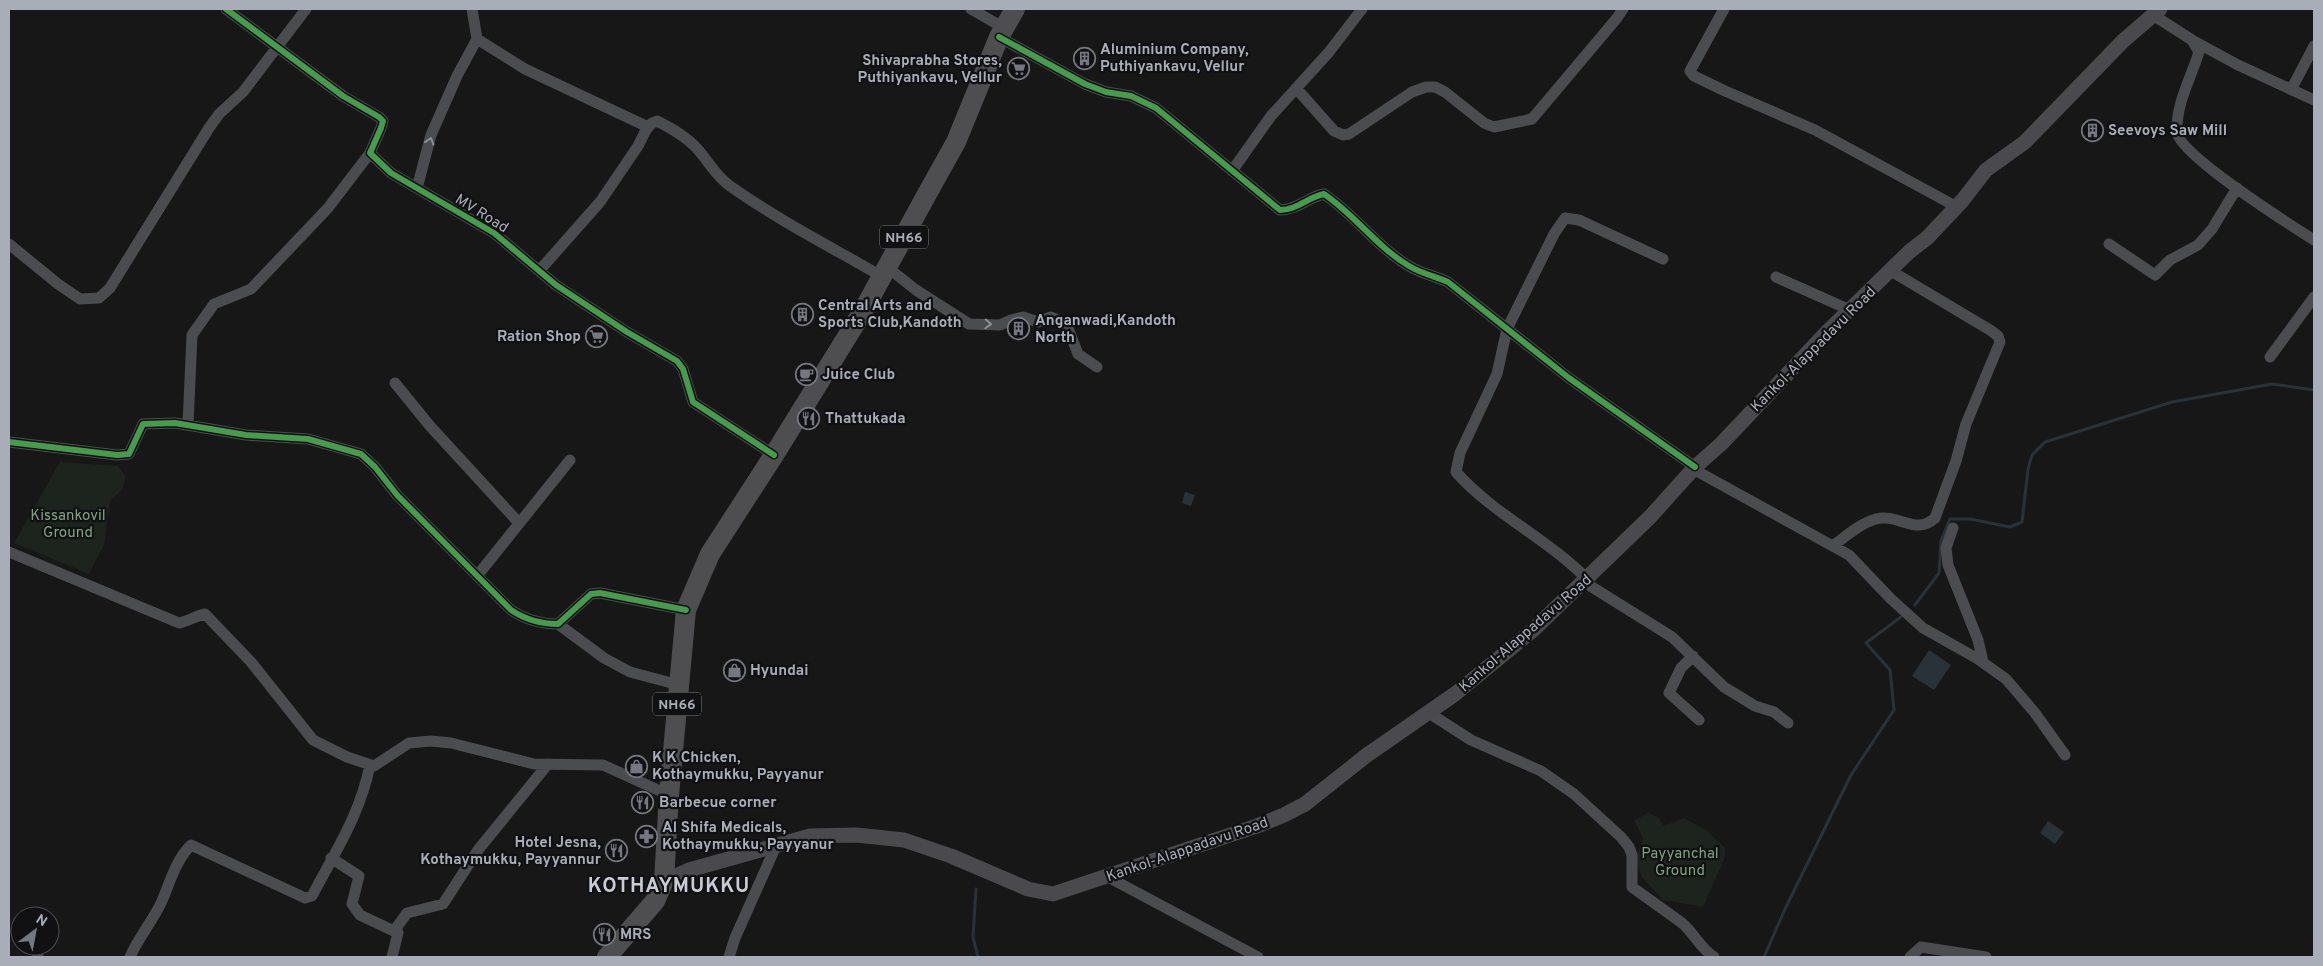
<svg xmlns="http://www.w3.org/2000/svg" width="2323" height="966" font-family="Overpass,sans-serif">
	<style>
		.green { fill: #1d241e }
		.water { fill: #2a3239 }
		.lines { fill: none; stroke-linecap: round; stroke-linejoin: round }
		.stream { stroke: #2a3239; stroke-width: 3 }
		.street { stroke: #4b4c50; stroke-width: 11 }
		.secondary { stroke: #4a4a4e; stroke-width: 15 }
		.highway { stroke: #4e4e51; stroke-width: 20 }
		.cycleway-casing { stroke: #111113; stroke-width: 9 }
		.cycleway { stroke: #469c4c; stroke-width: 6 }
		.oneway { stroke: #8c9099 }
		.labels { text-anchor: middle; stroke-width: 4.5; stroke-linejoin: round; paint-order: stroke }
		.shield { fill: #111113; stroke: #7b7e86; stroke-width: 1 }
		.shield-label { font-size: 14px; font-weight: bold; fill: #a8adb8 }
		.poi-label { font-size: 15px; font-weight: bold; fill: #a8adb8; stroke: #111113; text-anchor: start }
		.street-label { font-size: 15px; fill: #a8adb8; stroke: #111113 }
		.park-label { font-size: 15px; fill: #7fa381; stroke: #111113 }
		.district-label { font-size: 20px; font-weight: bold; letter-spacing: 1px; fill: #c9ccd4; stroke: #111113 }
	</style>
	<rect width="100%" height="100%" fill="#171717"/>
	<path class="green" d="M60 462 118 466 126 477 122 490 110 501 104 545 89 574 14 543Z
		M1648 813 1658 817 1664 826 1684 818 1706 830 1725 848V857L1703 907 1663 900 1642 877 1636 861 1643 838 1634 820Z"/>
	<path class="water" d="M1185 492 1195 495 1191 506 1182 503Z
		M1929 650 1951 665 1934 690 1912 676Z
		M2048 821 2064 832 2055 844 2040 833Z"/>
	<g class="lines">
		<path class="stream" d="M1915 605 1939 573 1941 541 1950 519H1970L2010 527 2022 522 2028 469 2032 455 2045 442 2172 402 2272 384 2314 390
			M976 889 973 937 978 957
			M1764 957 1785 909 1851 775 1894 710 1890 670 1866 643 1901 617"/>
		<path class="street" d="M226 9 343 96 379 117 383 121 381 128 370 153 391 173 494 233 556 285 627 332 677 361 683 369 693 402 774 455
			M971 9 1004 28
			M1724 9 1690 71 1694 76 1725 91 1815 130 1957 207
			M2153 15 2192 40 2199 52C2191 78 2176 103 2177 132 2179 155 2292 226 2314 240
			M999 37 1085 84 1106 92 1131 96 1156 108 1280 210C1297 210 1308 197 1324 194 1355 215 1377 247 1409 266 1422 274 1435 276 1448 282L1569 378 1695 467
			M477 39 525 69 648 127
			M2192 40 2238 65 2314 100
			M1296 88 1334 131 1343 135 1349 134 1412 92 1426 87H1435L1445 92 1484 123 1494 127 1532 119 1617 18 1623 9
			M2292 88 2314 46
			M1232 171 1271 116 1329 52 1362 9
			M417 188 431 135 457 76 477 39 472 9
			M9 244 58 284 80 299 99 298 110 288 209 128 219 114 243 92 306 9
			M2109 244 2155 275 2170 260 2198 245 2212 229 2237 188
			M887 267 916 290 969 324 1000 325 1011 320 1023 317 1038 322 1051 317 1066 323 1078 354 1097 367
			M539 271 600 202 638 146 646 130 652 123 657 121C673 129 689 138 700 152 710 164 717 177 730 186 778 220 831 247 881 276
			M1776 277 1850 310
			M2270 357 2314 297
			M395 383 430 426 519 523
			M188 425 192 335 214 304 251 289 328 208 370 153
			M9 442 117 455 129 454 143 424 175 423 246 435 308 439 361 454 375 467 397 495 511 610C526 620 540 624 558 624L591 594 600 593 686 610
			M1693 469 1849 555 1890 598 1923 628 1978 659 2006 679 2035 713 2065 755
			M1953 528 1946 548 1948 565 1978 640 1983 662
			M1834 545C1846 536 1861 523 1876 519 1898 513 1916 536 1935 518L1956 461 1966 424 2000 342 1998 336 1990 330 1891 271
			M9 552 179 623C189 621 195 616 205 614L251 662 313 740 347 757 374 766 409 743 431 741 451 743 534 764 603 765 669 795
			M477 576 570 460
			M1587 579C1548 539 1493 514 1456 472L1460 453 1497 374 1507 329 1554 234 1565 218 1579 220 1663 259
			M1584 582 1672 637 1724 687 1755 706 1774 712 1788 723
			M558 624 604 658 630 672 679 685
			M1693 656 1681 668 1669 693 1699 720
			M1429 713 1471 740 1541 771 1574 794 1621 837 1629 847 1632 855V887L1682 923C1694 933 1700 948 1714 957
			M331 858 359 876 352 904 360 915 398 933 392 957
			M1106 876 1258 957
			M394 931 407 913 443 904 478 850 548 764
			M37 957 38 955
			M130 957C138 938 152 922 161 903 170 883 175 861 191 845L305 898 312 896C335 852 360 815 370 765
			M729 957 735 938 776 846
			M1910 957 1921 947 1986 957"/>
		<path class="secondary" d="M664 881 689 870 810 836 856 835 904 840 951 856 1028 889 1053 894 1257 826 1284 815 1305 804 1367 755 1455 694 1532 631 1650 517 1695 467 1721 444 1829 330 1909 252 1927 238 1962 201 1986 170 2025 142 2123 41 2160 9"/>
		<path class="highway" d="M607 957 655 901 664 881 669 795 686 610 710 554 774 455 863 311 927 194 956 142 999 37 1015 9"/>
		<defs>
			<path id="cycleway" d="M226 9 343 96 379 117 383 121 381 128 370 153 391 173 494 233 556 285 627 332 677 361 683 369 693 402 774 455
				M999 37 1085 84 1106 92 1131 96 1156 108 1280 210C1297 210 1308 197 1324 194 1355 215 1377 247 1409 266 1422 274 1435 276 1448 282L1569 378 1695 467
				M9 442 117 455 129 454 143 424 175 423 246 435 308 439 361 454 375 467 397 495 511 610C526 620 540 624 558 624L591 594 600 593 686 610"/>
		</defs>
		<use href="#cycleway" class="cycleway-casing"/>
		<use href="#cycleway" class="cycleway"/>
	</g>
	<defs><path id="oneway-chevron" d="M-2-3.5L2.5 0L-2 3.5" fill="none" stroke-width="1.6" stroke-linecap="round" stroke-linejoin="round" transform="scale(1.25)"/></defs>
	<g class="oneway">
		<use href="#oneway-chevron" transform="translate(430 141) rotate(-73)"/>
		<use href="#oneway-chevron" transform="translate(988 324) rotate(3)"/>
	</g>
	<defs>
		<symbol id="building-ring" viewBox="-11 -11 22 22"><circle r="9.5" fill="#111113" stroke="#757880" stroke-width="1.5"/><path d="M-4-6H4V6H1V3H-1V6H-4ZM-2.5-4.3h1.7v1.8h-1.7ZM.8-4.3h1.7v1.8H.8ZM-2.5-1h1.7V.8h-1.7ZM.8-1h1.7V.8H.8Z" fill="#757880"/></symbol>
		<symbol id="supermarket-ring" viewBox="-11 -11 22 22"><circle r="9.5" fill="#111113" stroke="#757880" stroke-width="1.5"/><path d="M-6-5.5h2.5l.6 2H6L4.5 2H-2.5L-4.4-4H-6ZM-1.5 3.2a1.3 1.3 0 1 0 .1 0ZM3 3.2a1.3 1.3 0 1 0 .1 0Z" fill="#757880"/></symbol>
		<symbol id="cafe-ring" viewBox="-11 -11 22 22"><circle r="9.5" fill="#111113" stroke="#757880" stroke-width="1.5"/><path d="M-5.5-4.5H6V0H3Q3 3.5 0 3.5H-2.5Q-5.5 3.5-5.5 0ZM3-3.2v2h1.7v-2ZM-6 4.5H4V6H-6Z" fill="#757880"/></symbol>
		<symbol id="restaurant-ring" viewBox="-11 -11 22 22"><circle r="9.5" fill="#111113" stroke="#757880" stroke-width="1.5"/><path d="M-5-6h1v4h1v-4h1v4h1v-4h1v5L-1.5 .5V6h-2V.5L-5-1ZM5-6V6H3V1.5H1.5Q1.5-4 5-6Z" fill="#757880"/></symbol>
		<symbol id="shop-ring" viewBox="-11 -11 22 22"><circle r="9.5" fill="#111113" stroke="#757880" stroke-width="1.5"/><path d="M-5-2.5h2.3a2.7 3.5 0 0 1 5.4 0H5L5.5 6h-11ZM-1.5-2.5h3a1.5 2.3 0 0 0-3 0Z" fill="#757880"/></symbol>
		<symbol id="pharmacy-ring" viewBox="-11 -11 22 22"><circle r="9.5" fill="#111113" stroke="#757880" stroke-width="1.5"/><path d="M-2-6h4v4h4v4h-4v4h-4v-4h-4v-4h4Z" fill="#757880"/></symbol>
	</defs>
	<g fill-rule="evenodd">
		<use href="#building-ring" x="1072" y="46" width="25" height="25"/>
		<use href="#supermarket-ring" x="1006" y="56" width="25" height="25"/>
		<use href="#building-ring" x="2080" y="118" width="25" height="25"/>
		<use href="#building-ring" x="790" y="302" width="25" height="25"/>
		<use href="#building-ring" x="1006" y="316" width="25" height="25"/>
		<use href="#supermarket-ring" x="584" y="324" width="25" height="25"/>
		<use href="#cafe-ring" x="794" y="362" width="25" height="25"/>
		<use href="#restaurant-ring" x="796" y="406" width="25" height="25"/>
		<use href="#shop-ring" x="722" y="658" width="25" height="25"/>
		<use href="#shop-ring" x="624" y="754" width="25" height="25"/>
		<use href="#restaurant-ring" x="630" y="790" width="25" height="25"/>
		<use href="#pharmacy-ring" x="634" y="824" width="25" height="25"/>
		<use href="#restaurant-ring" x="604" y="838" width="25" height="25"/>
		<use href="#restaurant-ring" x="592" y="922" width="25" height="25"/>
	</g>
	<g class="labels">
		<g class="shield">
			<rect x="880" y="225.5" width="48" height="23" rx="4"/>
			<rect x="653" y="692.5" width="48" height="23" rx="4"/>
		</g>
		<g class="shield-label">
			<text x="904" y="242">NH66</text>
			<text x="677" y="709">NH66</text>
		</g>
		<g class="poi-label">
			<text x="1100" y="54">Aluminium Company,<tspan x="1100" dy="17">Puthiyankavu, Vellur</tspan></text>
			<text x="1002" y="65" text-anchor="end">Shivaprabha Stores,<tspan x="1002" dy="17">Puthiyankavu, Vellur</tspan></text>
			<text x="2108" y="135">Seevoys Saw Mill</text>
			<text x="818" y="310">Central Arts and<tspan x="818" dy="17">Sports Club,Kandoth</tspan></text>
			<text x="1035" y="325">Anganwadi,Kandoth<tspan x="1035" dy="17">North</tspan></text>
			<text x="581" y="341" text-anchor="end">Ration Shop</text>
			<text x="822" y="379">Juice Club</text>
			<text x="825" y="423">Thattukada</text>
			<text x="750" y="675">Hyundai</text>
			<text x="652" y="762">K K Chicken,<tspan x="652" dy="17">Kothaymukku, Payyanur</tspan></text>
			<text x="659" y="807">Barbecue corner</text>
			<text x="662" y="832">Al Shifa Medicals,<tspan x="662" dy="17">Kothaymukku, Payyanur</tspan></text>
			<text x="601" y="847" text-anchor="end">Hotel Jesna,<tspan x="601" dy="17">Kothaymukku, Payyannur</tspan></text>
			<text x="620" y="939">MRS</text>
		</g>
		<g class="street-label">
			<text transform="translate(482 213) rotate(32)" y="5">MV Road</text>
			<text transform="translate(1813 349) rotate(-45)" y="5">Kankol-Alappadavu Road</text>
			<text transform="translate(1525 633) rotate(-41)" y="5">Kankol-Alappadavu Road</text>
			<text transform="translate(1187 849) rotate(-19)" y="5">Kankol-Alappadavu Road</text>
		</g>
		<g class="park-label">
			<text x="68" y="520">Kissankovil<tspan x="68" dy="17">Ground</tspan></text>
			<text x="1680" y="858">Payyanchal<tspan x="1680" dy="17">Ground</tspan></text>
		</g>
		<g class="district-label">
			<text x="669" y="892">KOTHAYMUKKU</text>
		</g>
	</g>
	<rect width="2323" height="966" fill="none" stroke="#a8adb8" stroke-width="20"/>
	<g transform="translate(35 931) rotate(32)"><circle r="24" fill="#111113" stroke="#4d4f55"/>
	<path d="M0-4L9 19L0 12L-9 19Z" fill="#757880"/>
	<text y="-8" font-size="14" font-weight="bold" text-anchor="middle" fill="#a8adb8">N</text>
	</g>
</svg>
